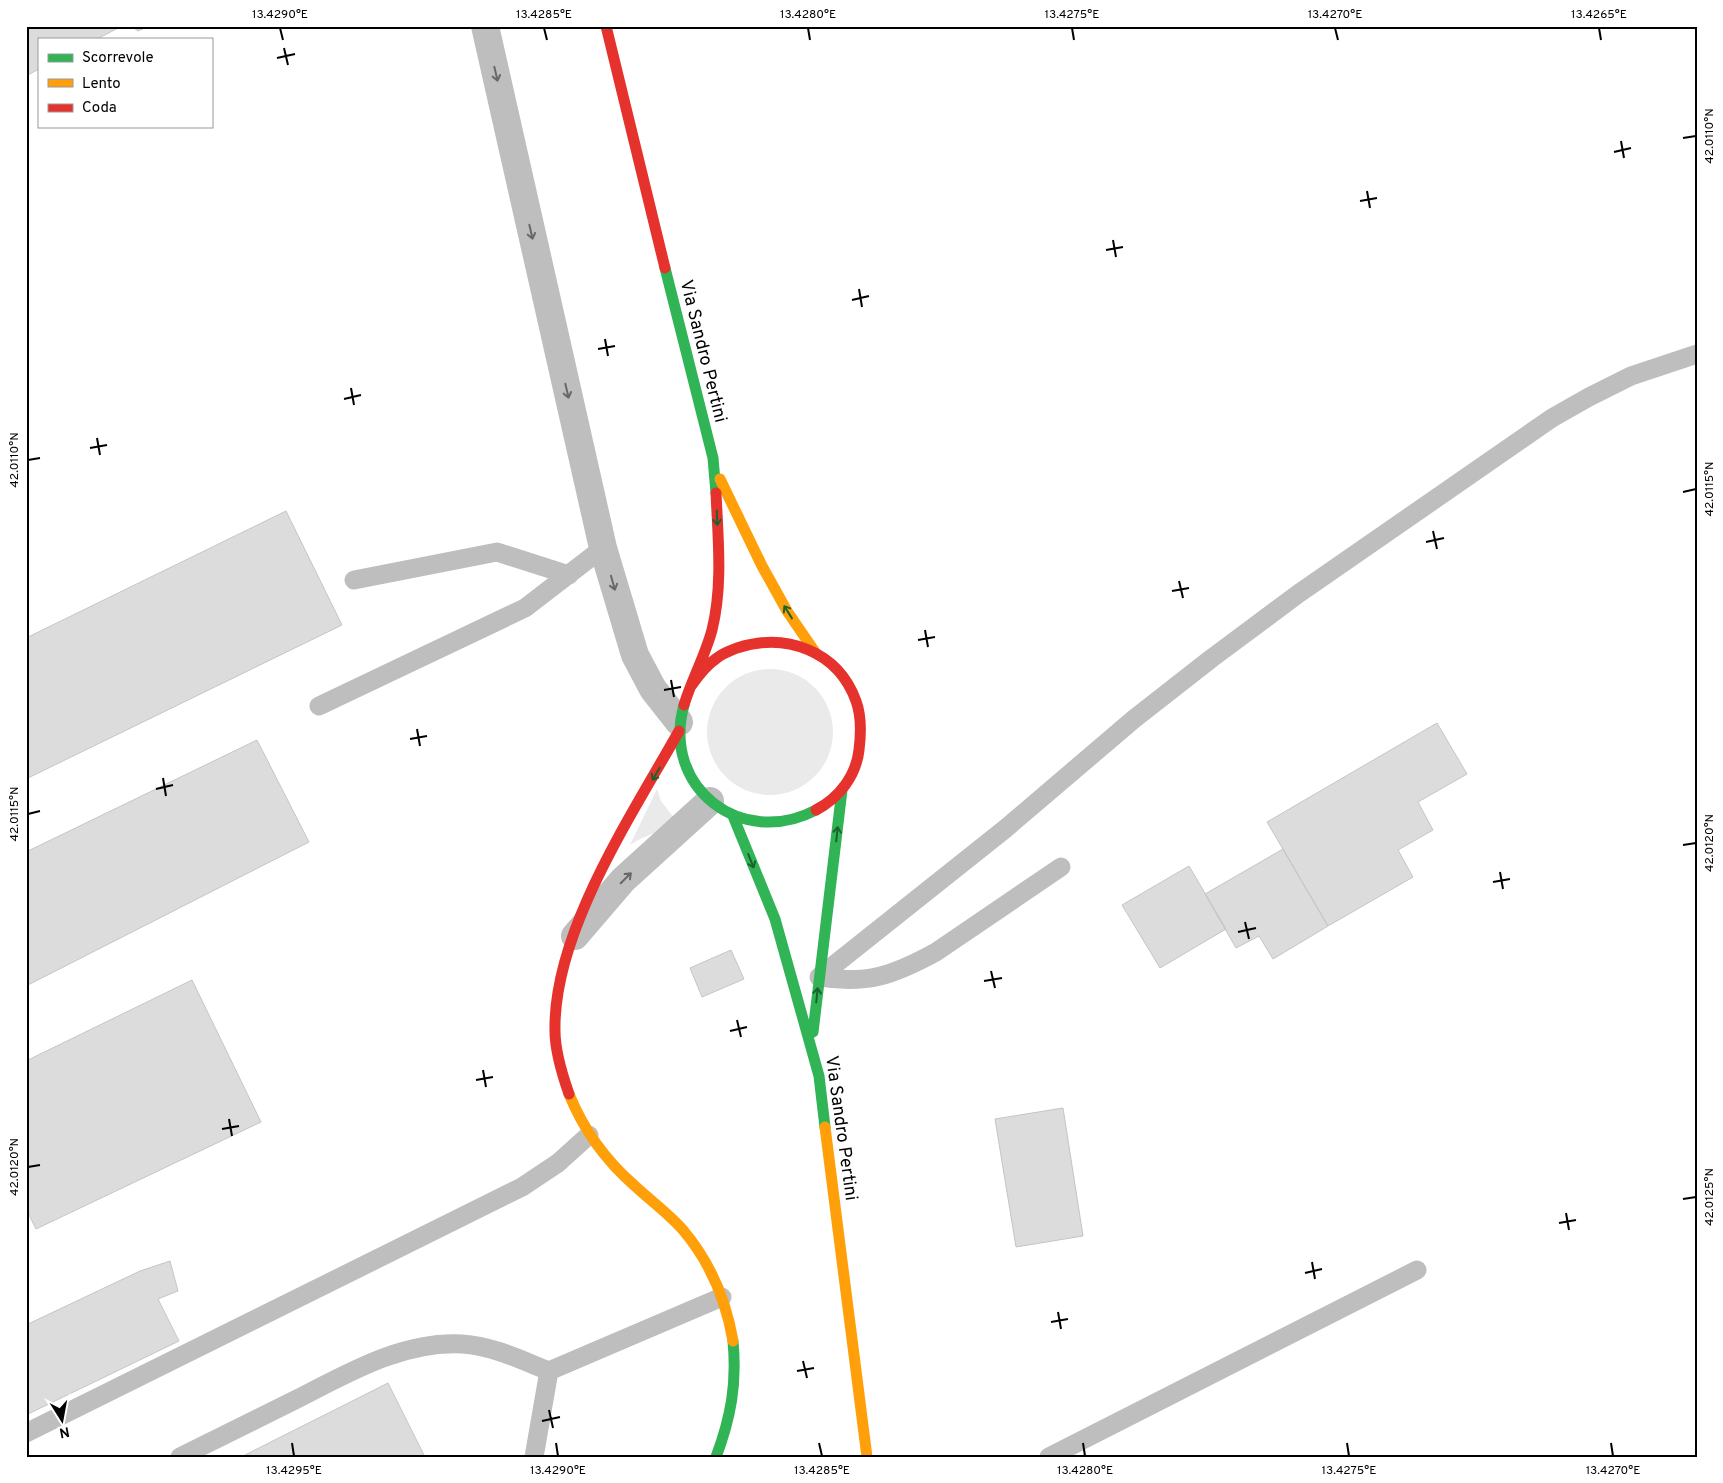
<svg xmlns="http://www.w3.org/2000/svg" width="1723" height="1483" font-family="Overpass,sans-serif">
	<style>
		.green { fill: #eaeaea }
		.building { fill: #dcdcdc; stroke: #c5c5c5 }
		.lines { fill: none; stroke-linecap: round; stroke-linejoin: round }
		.lane { stroke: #bebebe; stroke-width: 19 }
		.street { stroke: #bebebe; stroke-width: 28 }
		.fast { stroke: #30b455; stroke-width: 11 }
		.slow { stroke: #ff9f0a; stroke-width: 11 }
		.jam { stroke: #e5322d; stroke-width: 11 }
		.oneway { stroke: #686868 }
		.oneway2 { stroke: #1a632f }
		.ticks { fill: none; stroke: #000; stroke-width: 2 }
		.labels { text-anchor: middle; stroke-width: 5; stroke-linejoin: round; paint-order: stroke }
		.street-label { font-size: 18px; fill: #000; stroke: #fff }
		.neatline { fill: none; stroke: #000; stroke-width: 2 }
		.ticks-label { font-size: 12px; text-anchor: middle; fill: #000 }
	</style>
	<rect width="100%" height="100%" fill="#fff"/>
	<path class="green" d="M707 732a63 63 0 1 1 126 0a63 63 0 1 1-126 0Z
		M657 789 661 801 678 823 640 839 630 845Z"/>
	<path class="building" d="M26 26H122L97 39H39V69L26 76Z
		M131 26H149L138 31Z
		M286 511 342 625 26 779V638Z
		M1437 723 1467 774 1418 802 1433 830 1398 850 1413 877 1328 926 1267 822Z
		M257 740 309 842 26 986V852Z
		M1283 849 1328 926 1273 959 1259 936 1236 948 1205 894Z
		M1189 866 1226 929 1160 968 1122 905Z
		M731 950 744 979 702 997 690 968Z
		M192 980 261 1122 36 1229 26 1209V1061Z
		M1063 1108 1083 1236 1016 1247 995 1119Z
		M170 1261 178 1291 158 1299 179 1341 26 1415V1325L140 1271Z
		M388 1383 425 1457H241Z"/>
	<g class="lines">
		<path class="lane" d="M354 580 497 552 569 575
			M319 706 525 608 603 548
			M819 977 1005 829 1134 719 1212 658 1298 594 1552 418 1589 397 1631 376 1697 354
			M819 977C867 985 894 975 936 952L1061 867
			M26 1433 522 1187 558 1163 589 1135
			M180 1457C220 1437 260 1417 299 1398 350 1372 403 1341 462 1344 493 1346 521 1360 549 1371
			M534 1457 549 1371 722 1297
			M1049 1457 1417 1270"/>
		<path class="street" d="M485 26 603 548 635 655 653 689 679 722
			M575 936 623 880 710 801"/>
		<path class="fast" d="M665 268 713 458 716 493
			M684 705C661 788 742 849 816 810
			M733 816 775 919 819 1076 825 1127
			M813 1032 842 790
			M716 1457C731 1417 737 1384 733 1341"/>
		<path class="slow" d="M720 479 762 566 787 611 815 652
			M569 1094C584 1131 605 1160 635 1186 651 1201 669 1214 683 1230 710 1262 726 1300 733 1341
			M825 1127 867 1457"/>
		<path class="jam" d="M606 26 665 268
			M691 686C698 676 706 665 717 658 723 653 730 651 737 648 786 632 838 651 856 701 862 717 861 734 859 750 856 776 839 798 816 810
			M684 705C692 679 705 656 712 630 723 586 718 538 716 493
			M569 1094C562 1074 555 1052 555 1031 553 932 632 815 679 731"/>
	</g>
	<defs><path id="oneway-shaft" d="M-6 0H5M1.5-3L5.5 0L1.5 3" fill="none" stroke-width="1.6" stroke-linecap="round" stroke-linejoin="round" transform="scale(1.25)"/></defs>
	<g class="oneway">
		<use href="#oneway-shaft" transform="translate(496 74) rotate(77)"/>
		<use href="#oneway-shaft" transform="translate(531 232) rotate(77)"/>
		<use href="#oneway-shaft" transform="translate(567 391) rotate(77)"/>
		<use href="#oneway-shaft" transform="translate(613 583) rotate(74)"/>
		<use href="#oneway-shaft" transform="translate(626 878) rotate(-45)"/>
	</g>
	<g class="oneway2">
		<use href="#oneway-shaft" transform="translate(717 518) rotate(88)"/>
		<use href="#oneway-shaft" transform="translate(788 612) rotate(-122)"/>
		<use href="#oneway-shaft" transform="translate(656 774) rotate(120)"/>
		<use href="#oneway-shaft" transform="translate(837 834) rotate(-84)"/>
		<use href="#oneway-shaft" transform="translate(751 861) rotate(68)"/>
		<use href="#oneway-shaft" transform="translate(817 995) rotate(-84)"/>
	</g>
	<path class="ticks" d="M280 28 283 40M544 28 547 40M808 28 810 40M1072 28 1074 40M1335 28 1338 40M1599 28 1601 40M284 48 288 65M277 58 295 54M1683 138 1696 136M1621 141 1624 158M1614 152 1631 148M1367 191 1370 208M1360 201 1377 198M1113 240 1116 257M1106 250 1123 247M859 289 862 307M852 300 869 296M605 339 608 356M598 349 615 346M351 388 354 405M344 399 361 395M97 438 100 455M90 448 107 445M28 460 40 458M1683 492 1696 489M1433 531 1437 549M1426 542 1444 538M1179 581 1183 598M1172 591 1189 588M925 630 928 647M918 640 935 637M671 680 674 697M664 690 681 687M417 729 420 746M410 739 427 736M163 778 166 796M156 789 173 785M28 814 40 811M1683 845 1696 843M1500 872 1503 889M1493 882 1510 879M1245 922 1249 939M1238 932 1256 928M991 971 995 988M984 981 1002 978M737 1020 741 1037M730 1031 747 1027M483 1070 486 1087M476 1080 493 1077M229 1119 232 1136M222 1129 239 1126M28 1167 40 1165M1683 1199 1696 1197M1566 1213 1569 1230M1559 1223 1576 1220M1312 1262 1315 1279M1305 1273 1322 1269M1058 1312 1061 1329M1051 1322 1068 1319M803 1361 807 1378M797 1371 814 1368M549 1410 553 1428M542 1421 560 1417M292 1443 294 1456M556 1443 558 1456M819 1443 822 1456M1083 1443 1085 1456M1347 1443 1349 1456M1611 1443 1613 1456"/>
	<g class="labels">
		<g class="street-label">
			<text transform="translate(704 351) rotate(76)" y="6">Via Sandro Pertini</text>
			<text transform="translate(842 1128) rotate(82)" y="6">Via Sandro Pertini</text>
		</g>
	</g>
	<rect width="1723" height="1483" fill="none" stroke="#ffffff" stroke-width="55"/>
	<rect x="38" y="38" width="175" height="90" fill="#ffffff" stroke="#999999"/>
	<rect x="48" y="54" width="25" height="8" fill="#30b455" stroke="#999999"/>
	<text x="82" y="62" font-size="15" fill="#000000">Scorrevole</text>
	<rect x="48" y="79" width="25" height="8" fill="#ff9f0a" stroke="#999999"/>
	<text x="82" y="88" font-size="15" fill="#000000">Lento</text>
	<rect x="48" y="104" width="25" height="8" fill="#e5322d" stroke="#999999"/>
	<text x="82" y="112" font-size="15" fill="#000000">Coda</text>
	<g transform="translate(62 1420) rotate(169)" stroke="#ffffff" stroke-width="4" paint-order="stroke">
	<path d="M0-4L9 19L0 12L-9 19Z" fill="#000000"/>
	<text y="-8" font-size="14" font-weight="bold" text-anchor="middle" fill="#000000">N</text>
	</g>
	<rect x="28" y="28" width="1668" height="1428" class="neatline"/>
	<g class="ticks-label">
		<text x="280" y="18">13.4290°E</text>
		<text x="544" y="18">13.4285°E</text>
		<text x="808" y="18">13.4280°E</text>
		<text x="1072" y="18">13.4275°E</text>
		<text x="1335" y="18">13.4270°E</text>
		<text x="1599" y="18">13.4265°E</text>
		<text transform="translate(1709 136) rotate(-90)" y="4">42.0110°N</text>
		<text transform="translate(14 460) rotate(-90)" y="4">42.0110°N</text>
		<text transform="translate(1709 489) rotate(-90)" y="4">42.0115°N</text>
		<text transform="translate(14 814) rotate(-90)" y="4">42.0115°N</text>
		<text transform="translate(1709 843) rotate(-90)" y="4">42.0120°N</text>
		<text transform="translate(14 1167) rotate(-90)" y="4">42.0120°N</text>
		<text transform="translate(1709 1197) rotate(-90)" y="4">42.0125°N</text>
		<text x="294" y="1474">13.4295°E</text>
		<text x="558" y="1474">13.4290°E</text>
		<text x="822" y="1474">13.4285°E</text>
		<text x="1085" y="1474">13.4280°E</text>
		<text x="1349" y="1474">13.4275°E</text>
		<text x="1613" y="1474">13.4270°E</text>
	</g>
</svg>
